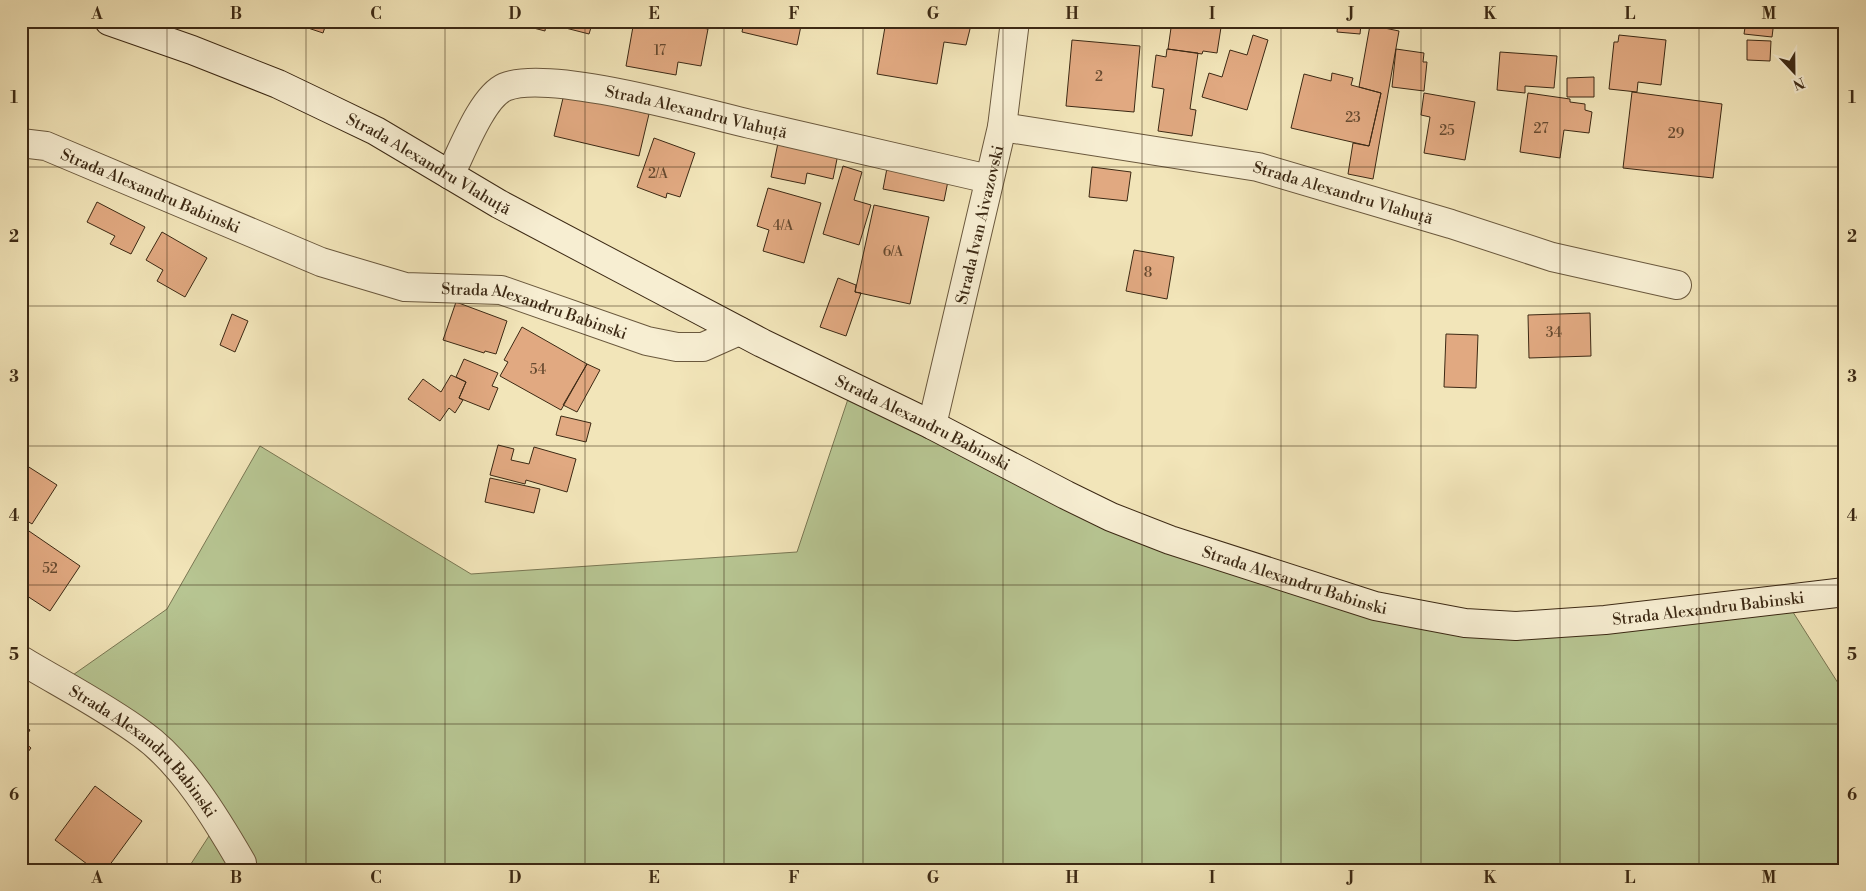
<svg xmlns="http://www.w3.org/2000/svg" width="1866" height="891" font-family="'Libre Bodoni',serif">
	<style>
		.green { fill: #b7c592; stroke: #7a7753 }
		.building { fill: #e1a981; stroke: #3c2914 }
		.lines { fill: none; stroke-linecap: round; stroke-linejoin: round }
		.street-casing { stroke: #6a583d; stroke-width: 30 }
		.secondary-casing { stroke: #3c2914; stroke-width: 30 }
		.street { stroke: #f7eed2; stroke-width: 28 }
		.secondary { stroke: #f7eed2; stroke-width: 28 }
		.grid { fill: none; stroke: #3c2914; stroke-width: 1; stroke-opacity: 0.55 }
		.labels { text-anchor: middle; stroke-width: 4; stroke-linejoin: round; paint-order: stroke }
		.number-label { font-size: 14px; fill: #65492f }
		.street-label { font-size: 16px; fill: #3c2914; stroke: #f7eed2 }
		.neatline { fill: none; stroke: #3c2914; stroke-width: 2 }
		.grid-label { font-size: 16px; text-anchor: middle; font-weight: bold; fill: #3c2914 }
	</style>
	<rect width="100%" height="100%" fill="#f2e5b9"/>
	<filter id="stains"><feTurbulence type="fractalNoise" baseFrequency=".004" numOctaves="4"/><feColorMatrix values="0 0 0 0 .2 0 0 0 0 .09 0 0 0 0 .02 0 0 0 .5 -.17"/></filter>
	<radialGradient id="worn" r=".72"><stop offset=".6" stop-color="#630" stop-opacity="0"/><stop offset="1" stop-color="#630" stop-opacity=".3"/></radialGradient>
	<path class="green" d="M852 387 1111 517 1465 623 1784 598 1845 694V870H187L218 822 143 734 60 684 167 609 260 446 471 574 797 552Z"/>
	<path class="building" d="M301 21H327L323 33 299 25Z
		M494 21H513L512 26Z
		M523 21H593L589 34 546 23 545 31 522 25Z
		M634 21H664L708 29 701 66 678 62 676 75 626 66Z
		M744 21H802L797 45 742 32Z
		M886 21H972L966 45 944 42 937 84 877 74Z
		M1172 21H1222L1217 53 1203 51 1202 54 1168 49Z
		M1338 21H1388L1387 27 1361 24 1360 34 1337 32Z
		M1746 21H1774L1772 37 1744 34Z
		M1370 25 1399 31 1373 179 1348 174 1353 143 1369 146 1381 93 1359 87Z
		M1253 35 1268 40 1247 110 1202 97 1209 73 1222 77 1230 50 1247 55Z
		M1619 35 1666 40 1661 85 1638 82 1637 92 1609 89 1614 42H1618Z
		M1072 40 1140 46 1134 112 1066 106Z
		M1747 40 1771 41 1770 61 1747 60Z
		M1167 49 1198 53 1190 109 1196 110 1192 136 1158 131 1164 89 1152 87 1156 55 1166 57Z
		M1396 49 1424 53 1423 62H1427L1424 91 1392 87Z
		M1500 52 1557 56 1554 88 1525 86V93L1497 90Z
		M1332 73 1353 78 1351 85 1381 93 1369 146 1291 128 1304 74 1331 81Z
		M1594 77V97H1567V78Z
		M1632 92 1722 104 1713 178 1623 168Z
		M1424 93 1475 102 1465 160 1424 153 1430 117 1421 115Z
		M1528 93 1570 99V102L1585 104V110L1592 112 1589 133 1564 130 1560 158 1520 152Z
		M564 94 649 114 639 156 554 136Z
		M654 138 695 153 680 197 667 193 666 198 637 187Z
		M778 143 838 154 833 179 807 173 805 184 771 177Z
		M888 163 949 176 944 201 883 189Z
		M843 166 862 172 854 200 871 205 859 245 823 234Z
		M1092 167 1131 172 1127 201 1089 197Z
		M768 188 821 203 804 263 763 251 769 230 757 226Z
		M97 202 145 227 131 254 110 244 115 236 87 222Z
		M874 205 929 217 910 304 855 292Z
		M162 232 207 258 185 297 157 281 163 270 146 260Z
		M1134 250 1174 257 1167 299 1126 291Z
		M838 278 856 285 855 292 861 293 846 336 820 327Z
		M456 302 507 321 496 354 485 351 484 353 443 340Z
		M1590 313 1591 356 1529 358 1528 315Z
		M232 314 248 321 235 352 220 345Z
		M522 327 587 364 561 410 500 376 508 362 504 360Z
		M1446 334 1478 335 1476 388 1444 387Z
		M464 359 498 373 492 386 498 388 489 410 459 398 466 382 456 377Z
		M587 364 600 370 577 412 563 405Z
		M451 375 466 382 459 398 463 400 455 413 449 408 440 421 408 399 423 379 441 392Z
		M561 416 591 423 586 442 556 435Z
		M498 445 514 449 511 460 529 464 534 447 576 459 567 492 526 480 525 484 490 475Z
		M21 462 57 485 32 524 21 517Z
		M490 478 540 489 534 513 485 502Z
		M26 529 80 566 50 611 21 592V536Z
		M21 724 30 730 23 741 31 748 21 761Z
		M95 786 142 821 106 870H95L55 840Z"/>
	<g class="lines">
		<defs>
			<g id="street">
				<path id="s1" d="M1002 127 1258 167 1451 224 1552 257 1677 285"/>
				<path id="s2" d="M21 143 46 146 321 262 405 287 501 290 647 341 677 347H703L739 331"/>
				<path id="s3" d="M450 175C462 151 482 97 505 87 549 69 699 112 750 124 830 142 910 161 989 179"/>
				<path id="s4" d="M932 425 1002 127 1015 21"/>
				<path id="s5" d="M21 660C61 684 104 706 142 734 183 763 217 820 242 863"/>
			</g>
			<g id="secondary">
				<path id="s6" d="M109 21 192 50 278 84 326 107 376 131 499 204 762 343 932 425 1066 495 1111 517 1170 540 1375 606 1465 623 1516 626 1605 620 1845 592"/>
			</g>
		</defs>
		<use href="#street" class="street-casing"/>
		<use href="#secondary" class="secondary-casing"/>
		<use href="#street" class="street"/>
		<use href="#secondary" class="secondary"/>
	</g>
	<path class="grid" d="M167 21V870M306 21V870M445 21V870M585 21V870M724 21V870M863 21V870M1003 21V870M1142 21V870M1281 21V870M1421 21V870M1560 21V870M1699 21V870M21 167H1845M21 306H1845M21 446H1845M21 585H1845M21 724H1845"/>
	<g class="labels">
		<g class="number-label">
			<text x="660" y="55">17</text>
			<text x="1099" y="81">2</text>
			<text x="1353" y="122">23</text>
			<text x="1541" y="133">27</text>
			<text x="1447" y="135">25</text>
			<text x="1676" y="138">29</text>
			<text x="658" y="178">2/A</text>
			<text x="783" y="230">4/A</text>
			<text x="893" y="256">6/A</text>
			<text x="1148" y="277">8</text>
			<text x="1554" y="337">34</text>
			<text x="538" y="374">54</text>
			<text x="50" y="573">52</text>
		</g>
		<g class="street-label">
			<text dy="6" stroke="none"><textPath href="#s3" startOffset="300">Strada Alexandru Vlahuță</textPath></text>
			<text dy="6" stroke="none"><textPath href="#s6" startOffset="351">Strada Аlexandru Vlahuță</textPath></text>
			<text dy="6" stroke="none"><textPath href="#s2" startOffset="139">Strada Alexandru Babinski</textPath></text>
			<text dy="6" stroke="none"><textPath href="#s1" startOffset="348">Strada Аlexandru Vlahuță</textPath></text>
			<text dy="6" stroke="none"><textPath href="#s4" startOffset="206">Strada Ivan Aivazovski</textPath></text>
			<text dy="6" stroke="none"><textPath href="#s2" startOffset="544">Strada Alexandru Babinski</textPath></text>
			<text dy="6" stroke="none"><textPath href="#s6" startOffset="909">Strada Alexandru Babinski</textPath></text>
			<text dy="6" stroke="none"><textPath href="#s6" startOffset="1314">Strada Alexandru Babinski</textPath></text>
			<text dy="6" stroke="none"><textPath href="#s6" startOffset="1734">Strada Alexandru Babinski</textPath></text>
			<text dy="6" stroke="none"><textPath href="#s5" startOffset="154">Strada Alexandru Babinski</textPath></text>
		</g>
	</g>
	<rect width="1866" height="891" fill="none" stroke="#f2e5b9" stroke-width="55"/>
	<g transform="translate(1794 72) rotate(158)" stroke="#f7eed2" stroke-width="4" paint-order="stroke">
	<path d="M0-4L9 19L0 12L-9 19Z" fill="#3c2914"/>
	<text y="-8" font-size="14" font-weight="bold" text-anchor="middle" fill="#3c2914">N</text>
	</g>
	<rect x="28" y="28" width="1810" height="836" class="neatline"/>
	<g class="grid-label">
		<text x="97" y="19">A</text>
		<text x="236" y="19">B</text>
		<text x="376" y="19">C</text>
		<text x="515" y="19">D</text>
		<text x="654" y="19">E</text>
		<text x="794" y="19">F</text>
		<text x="933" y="19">G</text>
		<text x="1072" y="19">H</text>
		<text x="1212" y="19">I</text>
		<text x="1351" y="19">J</text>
		<text x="1490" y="19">K</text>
		<text x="1630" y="19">L</text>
		<text x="1769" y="19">M</text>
		<text x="14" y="103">1</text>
		<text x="1852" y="103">1</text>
		<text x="14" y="242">2</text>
		<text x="1852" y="242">2</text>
		<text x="14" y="382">3</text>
		<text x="1852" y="382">3</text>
		<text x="14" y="521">4</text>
		<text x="1852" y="521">4</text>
		<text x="14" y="660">5</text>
		<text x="1852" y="660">5</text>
		<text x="14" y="800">6</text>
		<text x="1852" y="800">6</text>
		<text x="97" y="883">A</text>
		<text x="236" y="883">B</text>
		<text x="376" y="883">C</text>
		<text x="515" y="883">D</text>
		<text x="654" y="883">E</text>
		<text x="794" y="883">F</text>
		<text x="933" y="883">G</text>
		<text x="1072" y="883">H</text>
		<text x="1212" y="883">I</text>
		<text x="1351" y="883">J</text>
		<text x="1490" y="883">K</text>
		<text x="1630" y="883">L</text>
		<text x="1769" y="883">M</text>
	</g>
	<rect width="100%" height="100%" filter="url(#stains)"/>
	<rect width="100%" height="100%" fill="url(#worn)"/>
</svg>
